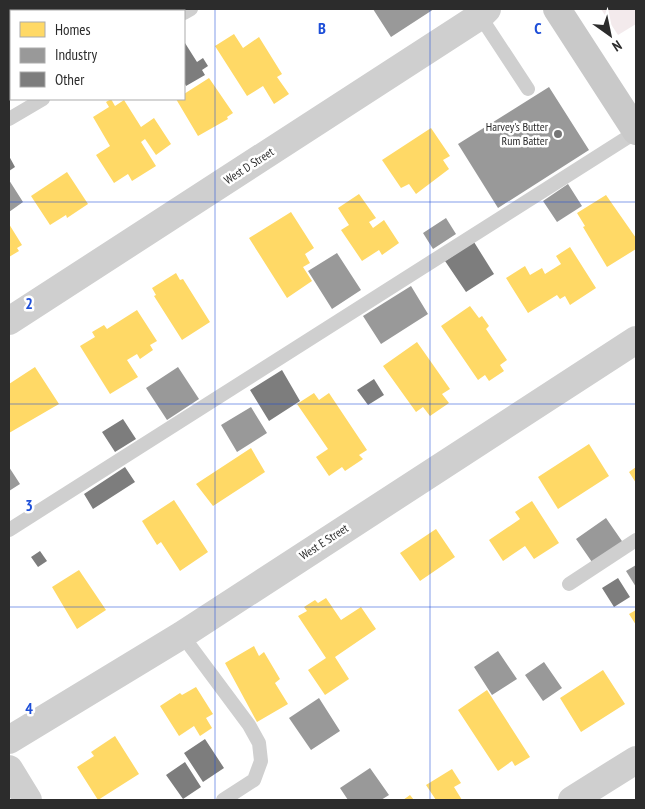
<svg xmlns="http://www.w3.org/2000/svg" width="645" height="809" font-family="'PT Sans Narrow',sans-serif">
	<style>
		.green { fill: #f3eaec }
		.homes { fill: #ffd966 }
		.industry { fill: #999 }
		.building { fill: #7d7d7d }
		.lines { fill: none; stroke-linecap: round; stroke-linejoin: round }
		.lane { stroke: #cfcfcf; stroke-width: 14 }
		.street { stroke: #cfcfcf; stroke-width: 28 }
		.secondary { stroke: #c9c9c9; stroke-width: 28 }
		.grid { fill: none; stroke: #1d4ed8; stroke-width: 1; stroke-opacity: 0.55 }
		.poi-dot { fill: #767676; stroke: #fff; stroke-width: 2 }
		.labels { text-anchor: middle; stroke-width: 5; stroke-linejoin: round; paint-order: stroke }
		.poi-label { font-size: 12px; fill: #2c2c2c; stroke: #fff; text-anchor: end }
		.street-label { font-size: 12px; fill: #2c2c2c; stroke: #fff }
		.grid-label { font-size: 16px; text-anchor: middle; font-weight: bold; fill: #1d4ed8; stroke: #fff; stroke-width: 5; stroke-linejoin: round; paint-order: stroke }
	</style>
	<rect width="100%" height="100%" fill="#fff"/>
	<path class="green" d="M601 9H636V24L618 35Z"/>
	<path class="homes" d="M9 9H23L24 11H11V40L9 41Z
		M47 9H75L71 11H48Z
		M234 34 243 48 259 37 282 74 277 77 289 94 274 104 263 86 247 96 215 46Z
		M209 78 233 113 227 117 228 119 198 136 176 99H184V94Z
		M111 99 115 106 124 100 141 127 154 118 171 144 156 155 145 139 141 142 156 166 132 181 128 174 114 183 96 155 110 146 93 117 109 107 106 102Z
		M431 128 450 156 443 160 449 169 416 194 409 184 401 188 382 160Z
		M67 172 88 204 67 218 66 215 50 225 31 196Z
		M359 194 376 218 369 222 373 228 384 220 399 243 382 255 379 250 362 261 341 230 349 225 338 208Z
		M606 195 636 238V249L607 267 583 227 585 226 577 213Z
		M291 212 314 248 305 254 310 263 303 267 312 281 287 298 249 238Z
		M9 224 22 245 17 248 19 251 9 257Z
		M570 247 596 288 570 305 565 296 560 299 557 295 528 313 506 278 525 266 530 275 542 268 545 274 561 264 556 256Z
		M176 273 180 280 183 279 210 322 182 340 154 296 156 295 152 288Z
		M470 306 479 318 482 316 489 326 486 329 507 360 500 365 504 371 489 381 485 375 478 380 441 326Z
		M137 310 157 341 150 345 153 350 140 359 137 354 127 360 138 377 110 394 80 346 95 337 92 332 104 325 107 329Z
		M417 342 450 389 442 394 449 403 430 416 423 407 416 412 383 366Z
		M35 367 59 404 9 433V384Z
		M314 393 319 400 329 393 367 450 359 455 363 459 345 471 342 467 329 476 316 457 328 449 297 404Z
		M589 444 609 476 558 509 538 477Z
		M251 448 265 472 213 506 196 484Z
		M636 467V483L629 472Z
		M174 500 208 552 180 571 161 542 157 545 142 521Z
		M532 501 559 543 534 559 525 546 503 561 489 540 520 519 515 512Z
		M436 529 455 557 420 581 400 553Z
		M79 570 106 610 77 629 52 587Z
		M326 598 341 620 361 607 376 629 335 657 349 679 325 695 308 670 326 658 298 616 307 611 304 607 315 600 318 603Z
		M636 610V625L629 614Z
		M254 646 259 656 264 652 280 679 275 683 288 704 257 722 225 663Z
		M603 670 625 704 581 732 560 698Z
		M196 687 213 714 206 718 212 728 200 736 194 726 179 736 160 706 180 693 182 695Z
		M487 690 530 757 515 766 512 761 498 771 458 710Z
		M115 736 139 774 98 800 77 767 94 756 91 752Z
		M452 769 461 783 454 787 462 800H436L426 785Z
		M410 795 414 800H403Z"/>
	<path class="industry" d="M90 9H128L129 11H91Z
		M139 9H160L156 11H141Z
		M373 9H434L391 37Z
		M549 87 589 150 498 208 458 144Z
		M9 180 23 202 9 212Z
		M568 184 582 206 557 222 543 201Z
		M446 218 456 234 433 249 423 233Z
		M337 253 361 290 332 309 308 271Z
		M411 286 428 314 381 344 363 316Z
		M178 367 199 399 167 420 146 388Z
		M251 407 267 433 237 452 221 425Z
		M9 467 20 484 9 491Z
		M606 518 624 544 594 565 576 539Z
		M636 565V587L626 571Z
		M498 651 517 679 492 695 474 667Z
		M544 662 562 688 543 701 525 675Z
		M319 698 340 731 311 750 289 718Z
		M370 768 389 795 381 800H348L340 788Z"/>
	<path class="building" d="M185 43 197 62 203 58 208 66 202 70 205 75 186 86 184 82Z
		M9 156 15 167 9 171Z
		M474 242 494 274 466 292 445 261Z
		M282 370 300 401 269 421 250 390Z
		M374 379 384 395 368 405 357 390Z
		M123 419 136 439 115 452 102 432Z
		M125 467 135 482 93 509 84 494Z
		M40 551 47 561 38 567 31 557Z
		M618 578 630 597 614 607 602 588Z
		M205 739 224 768 203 782 184 753Z
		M185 762 201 787 183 799 166 775Z"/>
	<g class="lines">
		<path class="lane" d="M184 13 191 9
			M480 16 528 89
			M9 119 43 99
			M9 530 636 132
			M569 584 636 540
			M182 635 249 725 259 743 261 761 254 780 223 800"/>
		<path class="street" d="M9 321 480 16 487 9
			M9 740 182 635 636 340
			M9 769 28 800
			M572 800 636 760"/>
		<path class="secondary" d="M557 9 636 131"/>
	</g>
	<path class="grid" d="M215 9V800M430 9V800M9 202H636M9 404H636M9 607H636"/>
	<circle class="poi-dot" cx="558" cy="134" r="5"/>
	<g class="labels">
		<g class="poi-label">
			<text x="548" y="131">Harvey's Butter<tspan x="548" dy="14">Rum Batter</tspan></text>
		</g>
		<g class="street-label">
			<text transform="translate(249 166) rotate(-33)" y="4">West D Street</text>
			<text transform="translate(324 542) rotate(-33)" y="4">West E Street</text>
		</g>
	</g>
	<g class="grid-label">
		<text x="322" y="34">B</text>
		<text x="538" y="34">C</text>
		<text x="29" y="309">2</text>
		<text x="29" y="511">3</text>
		<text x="29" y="714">4</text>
	</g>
	<rect width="645" height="809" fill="none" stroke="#2c2c2c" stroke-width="20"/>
	<rect x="10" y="10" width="175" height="90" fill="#ffffff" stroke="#ababab"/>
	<rect x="20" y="22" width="25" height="15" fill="#ffd966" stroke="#ababab"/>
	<text x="55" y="35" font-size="15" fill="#2c2c2c">Homes</text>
	<rect x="20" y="48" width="25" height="15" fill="#999999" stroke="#ababab"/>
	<text x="55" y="60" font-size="15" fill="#2c2c2c">Industry</text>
	<rect x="20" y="72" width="25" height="15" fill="#7d7d7d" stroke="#ababab"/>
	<text x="55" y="85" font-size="15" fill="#2c2c2c">Other</text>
	<g transform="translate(610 35) rotate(147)" stroke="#ffffff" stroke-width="4" paint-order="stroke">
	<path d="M0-4L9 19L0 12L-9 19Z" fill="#2c2c2c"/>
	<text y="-8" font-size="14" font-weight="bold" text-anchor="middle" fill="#2c2c2c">N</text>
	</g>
</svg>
